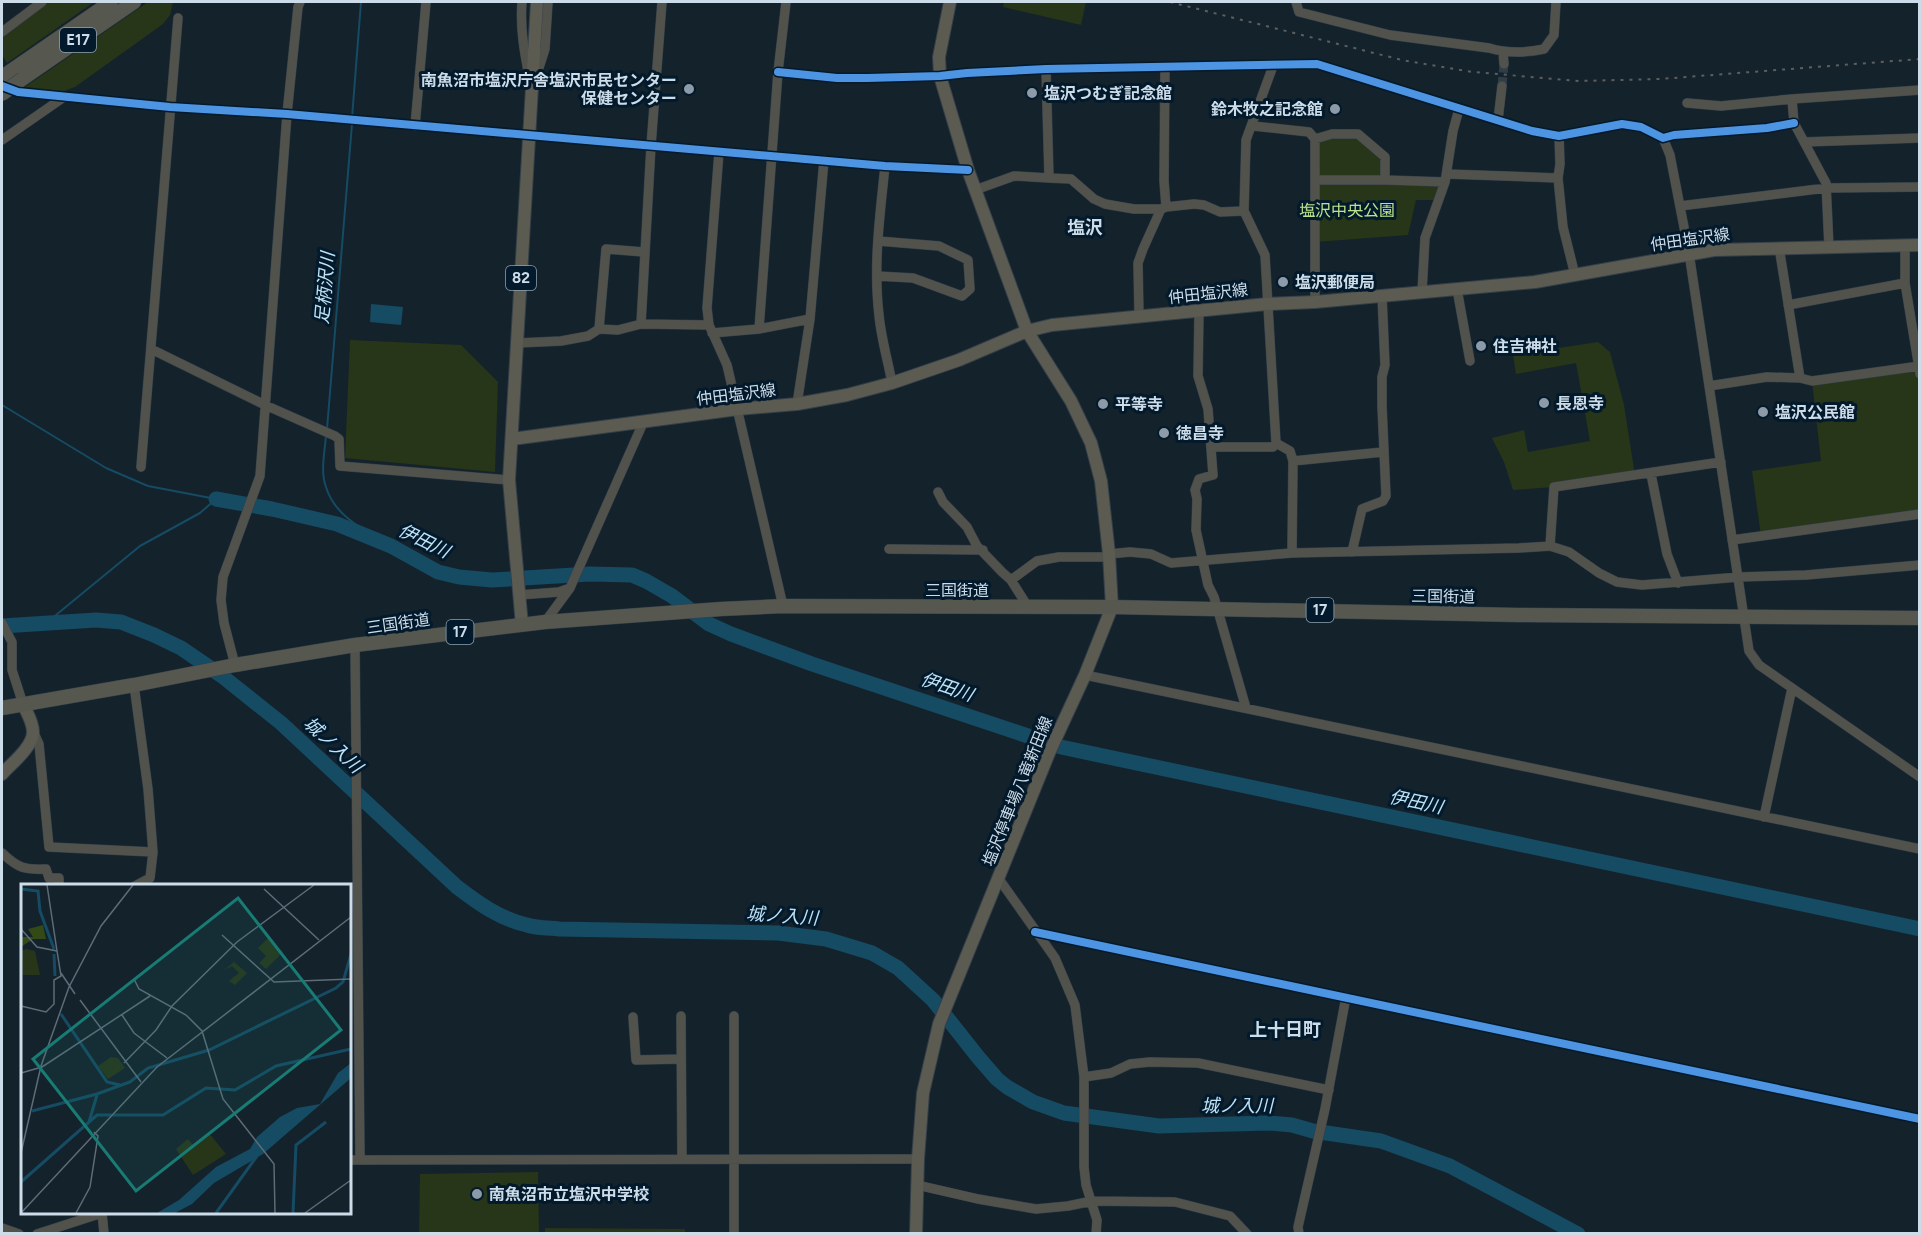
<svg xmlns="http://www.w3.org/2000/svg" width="1921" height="1235" font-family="Figtree,'Noto Sans JP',sans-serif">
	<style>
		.green { fill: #273519 }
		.water { fill: #154b63 }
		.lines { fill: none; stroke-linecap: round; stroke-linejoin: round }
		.stream { stroke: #154b63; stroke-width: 2 }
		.river { stroke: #154b63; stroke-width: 15 }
		.minor-tunnel { stroke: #303e48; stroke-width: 9; stroke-dasharray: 9 4.5; stroke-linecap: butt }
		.minor-casing { stroke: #343f49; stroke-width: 10 }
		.major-casing { stroke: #343f49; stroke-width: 14 }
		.highway-casing { stroke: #343f49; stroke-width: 15 }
		.minor { stroke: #52524d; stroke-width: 9 }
		.major { stroke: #5b5b51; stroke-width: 12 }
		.highway { stroke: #565850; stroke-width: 14 }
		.rail { stroke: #5c5f5e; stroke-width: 2; stroke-dasharray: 3 6; stroke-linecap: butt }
		.highway-bridge-casing { stroke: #343f49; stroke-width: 15; stroke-linecap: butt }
		.highway-bridge { stroke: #565850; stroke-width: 14 }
		.cycleway-casing { stroke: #021a2c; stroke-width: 11 }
		.cycleway { stroke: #4d94e3; stroke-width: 8 }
		.poi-dot { fill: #8c9ba7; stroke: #021a2c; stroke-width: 2 }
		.labels { text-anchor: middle; stroke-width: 6; stroke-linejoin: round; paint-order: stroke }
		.shield { fill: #021a2c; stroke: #90a2b0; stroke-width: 1.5 }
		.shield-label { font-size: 15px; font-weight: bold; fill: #cddce9 }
		.poi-label { font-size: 16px; font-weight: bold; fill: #cddce9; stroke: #021a2c; text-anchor: start }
		.park-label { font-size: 16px; fill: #bce28b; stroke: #021a2c }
		.street-label { font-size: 16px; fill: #cddce9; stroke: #021a2c }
		.neighbourhood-label { font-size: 18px; font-weight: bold; fill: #cddce9; stroke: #021a2c }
		.water-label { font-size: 18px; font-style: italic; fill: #bee3f7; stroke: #021a2c }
		.inset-river { fill: none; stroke: #154b63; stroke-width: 3 }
		.inset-road { fill: none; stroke: #5e6c78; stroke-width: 1.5 }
		.view { fill: #187b74; fill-opacity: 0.15; stroke: #187b74; stroke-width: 3 }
		.inset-edge { fill: none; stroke: #cddce9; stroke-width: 3 }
	</style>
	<rect width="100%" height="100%" fill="#14222c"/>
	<path class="green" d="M48 2H94L7 63 2 55V36Z
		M148 2H173L170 15 163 24 75 87 61 92 25 87Z
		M1004 2H1086L1081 25 1003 7Z
		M1358 134 1385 157V180L1445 182 1439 200H1416L1408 235 1315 242V139Z
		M350 340 461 345 498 382 495 472 345 458Z
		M1598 342 1610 352 1624 405 1635 475 1554 487 1513 490 1504 462 1492 438 1524 430 1528 452 1590 441 1576 363 1516 374 1513 355Z
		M1918 366 1919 514 1761 536 1752 471 1821 461 1812 381Z
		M538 1172 539 1233H419L420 1174Z
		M545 1228 685 1229V1233L545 1234Z"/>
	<path class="water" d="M371 304 403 307 401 325 370 322Z"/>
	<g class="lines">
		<path class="stream" d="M352 118 361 2
			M2 405 106 468 148 486 216 499
			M327 429 352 124
			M326 435C325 451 320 471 326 487 335 517 366 531 391 546
			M45 624 140 546 200 513 216 499"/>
		<path class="river" d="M216 499 272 509 337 524 391 546 438 572 459 577 492 580 590 574 632 575 646 581 672 596 709 624 731 634 812 664 1061 747 1920 929
			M2 626 96 620 121 622 154 635 181 648 222 676 281 723 457 887C478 903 500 919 527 925 537 928 549 928 559 929L778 933 826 939 872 953 898 968 933 1000 978 1057 997 1079 1007 1087 1033 1102 1064 1113 1159 1126 1269 1123 1292 1125 1313 1131 1381 1141 1450 1166 1578 1234"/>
		<path class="minor-tunnel" d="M1502 86 1504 64"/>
		<defs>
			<path id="minor" d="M522 2C520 27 524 51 529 76
				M1296 2 1299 12 1390 35 1489 48C1508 54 1525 53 1544 49L1554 35 1556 2
				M2 32 42 2
				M1503 52 1504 64
				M1273 66 1246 140 1244 211 1265 255 1276 443 1290 451 1293 461 1292 553
				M1046 69 1049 178 1071 179 1094 199 1105 204 1134 209H1161
				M778 72 837 78H867L940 76 967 73 1046 69 1317 64 1532 131 1559 136 1622 124 1641 127 1663 138 1674 135 1767 128 1794 123
				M536 77 545 49 548 2
				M2 86 18 92 170 107 287 114 885 166 968 170
				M1792 99 1920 90
				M1687 103 1721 106 1792 99 1794 123 1826 183 1829 247
				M1498 120 1502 86
				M415 126 426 2
				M1253 126 1309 132 1315 139V302
				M1559 136 1560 164 1558 178 1563 227 1575 275
				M1663 138 1670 155 1689 253 1749 651 1759 665 1920 777
				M1315 139 1332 134H1358L1385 157V180L1445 182
				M2 140 64 97
				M1804 142 1920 138
				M719 152 707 308 709 325 727 365 783 606
				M885 166C880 215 873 265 879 315 881 338 888 361 892 383
				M1447 174 1558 178
				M1315 180H1385
				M975 190 1014 176 1049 178
				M1680 206 1826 188 1920 187
				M1166 207 1194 204 1204 205 1220 212 1244 211
				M1905 246V283L1920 374
				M877 276 913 278 962 296 970 289 968 260 939 246 878 241
				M1457 289 1470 361
				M1422 292 1425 238 1445 182 1453 131 1459 109
				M1788 305 1905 283
				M1199 311 1198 376 1208 409 1213 475 1199 479 1195 490 1197 499 1196 530 1208 585 1214 597 1246 708
				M1139 316 1138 263 1143 249 1161 209 1166 207 1164 181 1165 67
				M641 324 651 146 662 2
				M599 329 606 249 644 252
				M759 329 778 72 786 2
				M712 333 759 329 810 319
				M518 343 561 341 588 336 599 329 618 330 641 324 709 325
				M151 349 265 405 335 436 339 439 340 466 509 480
				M1800 378 1812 381 1920 366
				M1709 386 1767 377 1800 378 1779 247
				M797 404 810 319 824 160
				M1212 447H1273L1276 443
				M1293 461 1383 452
				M141 467 178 18
				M1651 474 1667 554 1678 583
				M938 492 943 502 967 527 977 546 1002 572 1011 580 1028 607
				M1732 540 1920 514
				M1550 546 1554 487 1721 462
				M889 549 983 550
				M1352 552 1362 509 1383 501 1386 496 1382 406V377L1385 365 1382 295
				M1109 554 1130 552 1151 554 1171 563 1292 553 1519 548 1550 546 1569 552 1599 573 1617 582 1642 585 1739 577 1806 575 1920 565
				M1011 580 1037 561 1059 557H1109
				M519 595 559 592 570 588
				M545 622 570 588 643 423
				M2 623 12 642V670L23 704
				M355 645 360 1159
				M235 665 224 623 221 600 223 577 260 476 287 114 298 7 300 2
				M1085 675 1920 849
				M134 685 148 789 153 852 150 878 135 886
				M34 733 39 744 49 847 153 852
				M1764 817 1792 688
				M2 853C18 868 24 870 46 869L49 878H59V886
				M999 879 1055 958 1075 1005 1084 1077V1167L1086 1185 1097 1220 1096 1234
				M1035 932 1920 1119
				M681 1016 682 1158
				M633 1017 636 1060 681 1059
				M1084 1077 1111 1073 1130 1064 1150 1062 1198 1063 1329 1090
				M350 1160 918 1159
				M917 1185 978 1199 1036 1209 1068 1206 1092 1201 1175 1202 1230 1216 1247 1234
				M102 1212 104 1234
				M2 1228 19 1234
				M37 1234 102 1213
				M734 1234V1016
				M1299 1234 1298 1227 1325 1109 1346 997"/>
			<path id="major" d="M512 439 738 409 797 404 847 395 892 383 959 360 1027 331 1052 325 1267 304 1315 302 1535 282 1714 250 1920 245
				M522 625 509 480 537 2
				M2 774C11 764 33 747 33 732 33 722 27 713 23 704
				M916 1234 918 1159 923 1093 939 1024 1049 753 1085 675 1112 607 1109 554 1101 481 1091 443 1071 401 1027 331 968 170 940 76 939 57 950 2"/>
			<path id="highway" d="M2 77 111 2
				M22 79 134 2
				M2 708 134 685 235 665 355 645 545 622 721 609 783 606 1112 607 1518 615 1920 618"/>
		</defs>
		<use href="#minor" class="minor-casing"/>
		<use href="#major" class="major-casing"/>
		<use href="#highway" class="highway-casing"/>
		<use href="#minor" class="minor"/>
		<use href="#major" class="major"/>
		<use href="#highway" class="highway"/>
		<path class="rail" d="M1170 2 1402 60 1473 72 1579 81 1660 79 1920 59"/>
		<defs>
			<path id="highway-bridge" d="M2 94 22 79"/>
		</defs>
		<use href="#highway-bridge" class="highway-bridge-casing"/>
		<use href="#highway-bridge" class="highway-bridge"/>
		<defs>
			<path id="cycleway" d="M778 72 837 78H867L940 76 967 73 1046 69 1317 64 1532 131 1559 136 1622 124 1641 127 1663 138 1674 135 1767 128 1794 123
				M2 86 18 92 170 107 287 114 885 166 968 170
				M1035 932 1920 1119"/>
		</defs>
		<use href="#cycleway" class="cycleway-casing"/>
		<use href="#cycleway" class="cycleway"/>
	</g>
	<g class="poi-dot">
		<circle cx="689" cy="89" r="6"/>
		<circle cx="1032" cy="93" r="6"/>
		<circle cx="1335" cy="109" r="6"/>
		<circle cx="1283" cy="282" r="6"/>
		<circle cx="1481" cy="346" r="6"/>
		<circle cx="1544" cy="403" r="6"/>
		<circle cx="1103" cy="404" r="6"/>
		<circle cx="1763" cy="412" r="6"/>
		<circle cx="1164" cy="433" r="6"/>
		<circle cx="477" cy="1194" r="6"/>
	</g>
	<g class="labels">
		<g class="shield">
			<rect x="60" y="28" width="36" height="24" rx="4.5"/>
			<rect x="506" y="266" width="30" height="24" rx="4.5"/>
			<rect x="1306.5" y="598" width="27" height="24" rx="4.5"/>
			<rect x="446.5" y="620" width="27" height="24" rx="4.5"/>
		</g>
		<g class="shield-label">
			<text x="78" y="45">E17</text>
			<text x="521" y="283">82</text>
			<text x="1320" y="615">17</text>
			<text x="460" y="637">17</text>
		</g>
		<g class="poi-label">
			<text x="677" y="86" text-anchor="end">南魚沼市塩沢庁舎塩沢市民センター<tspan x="677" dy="18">保健センター</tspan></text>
			<text x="1044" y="99">塩沢つむぎ記念館</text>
			<text x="1323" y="115" text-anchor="end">鈴木牧之記念館</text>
			<text x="1295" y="288">塩沢郵便局</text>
			<text x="1493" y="352">住吉神社</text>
			<text x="1556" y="409">長恩寺</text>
			<text x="1115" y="410">平等寺</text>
			<text x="1775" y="418">塩沢公民館</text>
			<text x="1176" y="439">徳昌寺</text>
			<text x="489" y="1200">南魚沼市立塩沢中学校</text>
		</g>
		<g class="park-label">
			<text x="1347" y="216">塩沢中央公園</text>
		</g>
		<g class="street-label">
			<text transform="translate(1690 239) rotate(-8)" y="6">仲田塩沢線</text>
			<text transform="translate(1208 293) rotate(-6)" y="6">仲田塩沢線</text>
			<text transform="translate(736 394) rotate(-7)" y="6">仲田塩沢線</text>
			<text x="957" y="596">三国街道</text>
			<text transform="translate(1443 596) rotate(1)" y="6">三国街道</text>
			<text transform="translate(398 623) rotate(-8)" y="6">三国街道</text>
			<text transform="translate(1017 791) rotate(-68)" y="6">塩沢停車場八竜新田線</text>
		</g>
		<g class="neighbourhood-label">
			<text x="1085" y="234">塩沢</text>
			<text x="1285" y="1036">上十日町</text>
		</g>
		<g class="water-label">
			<text transform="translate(325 288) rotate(-85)" y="6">足柄沢川</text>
			<text transform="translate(424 541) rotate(26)" y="6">伊田川</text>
			<text transform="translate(947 687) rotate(19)" y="6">伊田川</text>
			<text transform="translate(333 745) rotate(43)" y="6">城ノ入川</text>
			<text transform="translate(1416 802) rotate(12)" y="6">伊田川</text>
			<text transform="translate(782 916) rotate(4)" y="6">城ノ入川</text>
			<text x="1237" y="1112">城ノ入川</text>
		</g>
	</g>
	<g transform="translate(21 884)">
		<rect width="330" height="330" fill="#14222c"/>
		<path d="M247 54 262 68 245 85 238 79 245 72 237 64ZM5 65 14 67 19 91H2L0 67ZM213 78 226 89 214 101 208 97 218 89 211 82 203 86ZM90 173 97 174 104 184 87 195 77 182ZM188 249 205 270 172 291 155 265 167 255 172 261Z" fill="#273519"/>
		<path d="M22 41 25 55H12L0 63V53H12L7 45Z" fill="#334916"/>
		<path d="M330 179V194L242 270 193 299 171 320 154 329H136L158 316 195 283 229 265 236 253 259 233 276 224 299 220 317 189Z" fill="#154b63"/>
		<path class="inset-river" d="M0 5 17 7 19 27 33 65M33 70 34 92M40 130 86 198 99 201M76 210 109 198 127 184 188 166 315 104 322 98 330 70M11 227 76 210M68 238 76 211M0 298 76 231H142L185 204 214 206 255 182 330 165M195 329 236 272M272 329 275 261 305 238"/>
		<path class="inset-road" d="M26 1 36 67M243 5 298 56M0 45 16 63 36 67 40 92 33 96V120L25 128 0 122M201 51 253 98 330 95M40 89 54 110M113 95 118 105 165 131 181 147 202 215 253 280 254 329M59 116 120 198M101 131 113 149 146 174M103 179 135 146 151 122 216 58 293 1M0 189 21 183 129 112M0 269 20 182 48 103 80 42 112 1M0 329 136 183 330 33M55 329 69 303 77 252 73 248M284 329 330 296"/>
		<path class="view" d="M217 14 320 146 115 307 12 175Z"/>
		<rect width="330" height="330" class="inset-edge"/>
	</g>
	<rect width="1921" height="1235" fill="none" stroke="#cddce9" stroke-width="6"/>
</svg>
